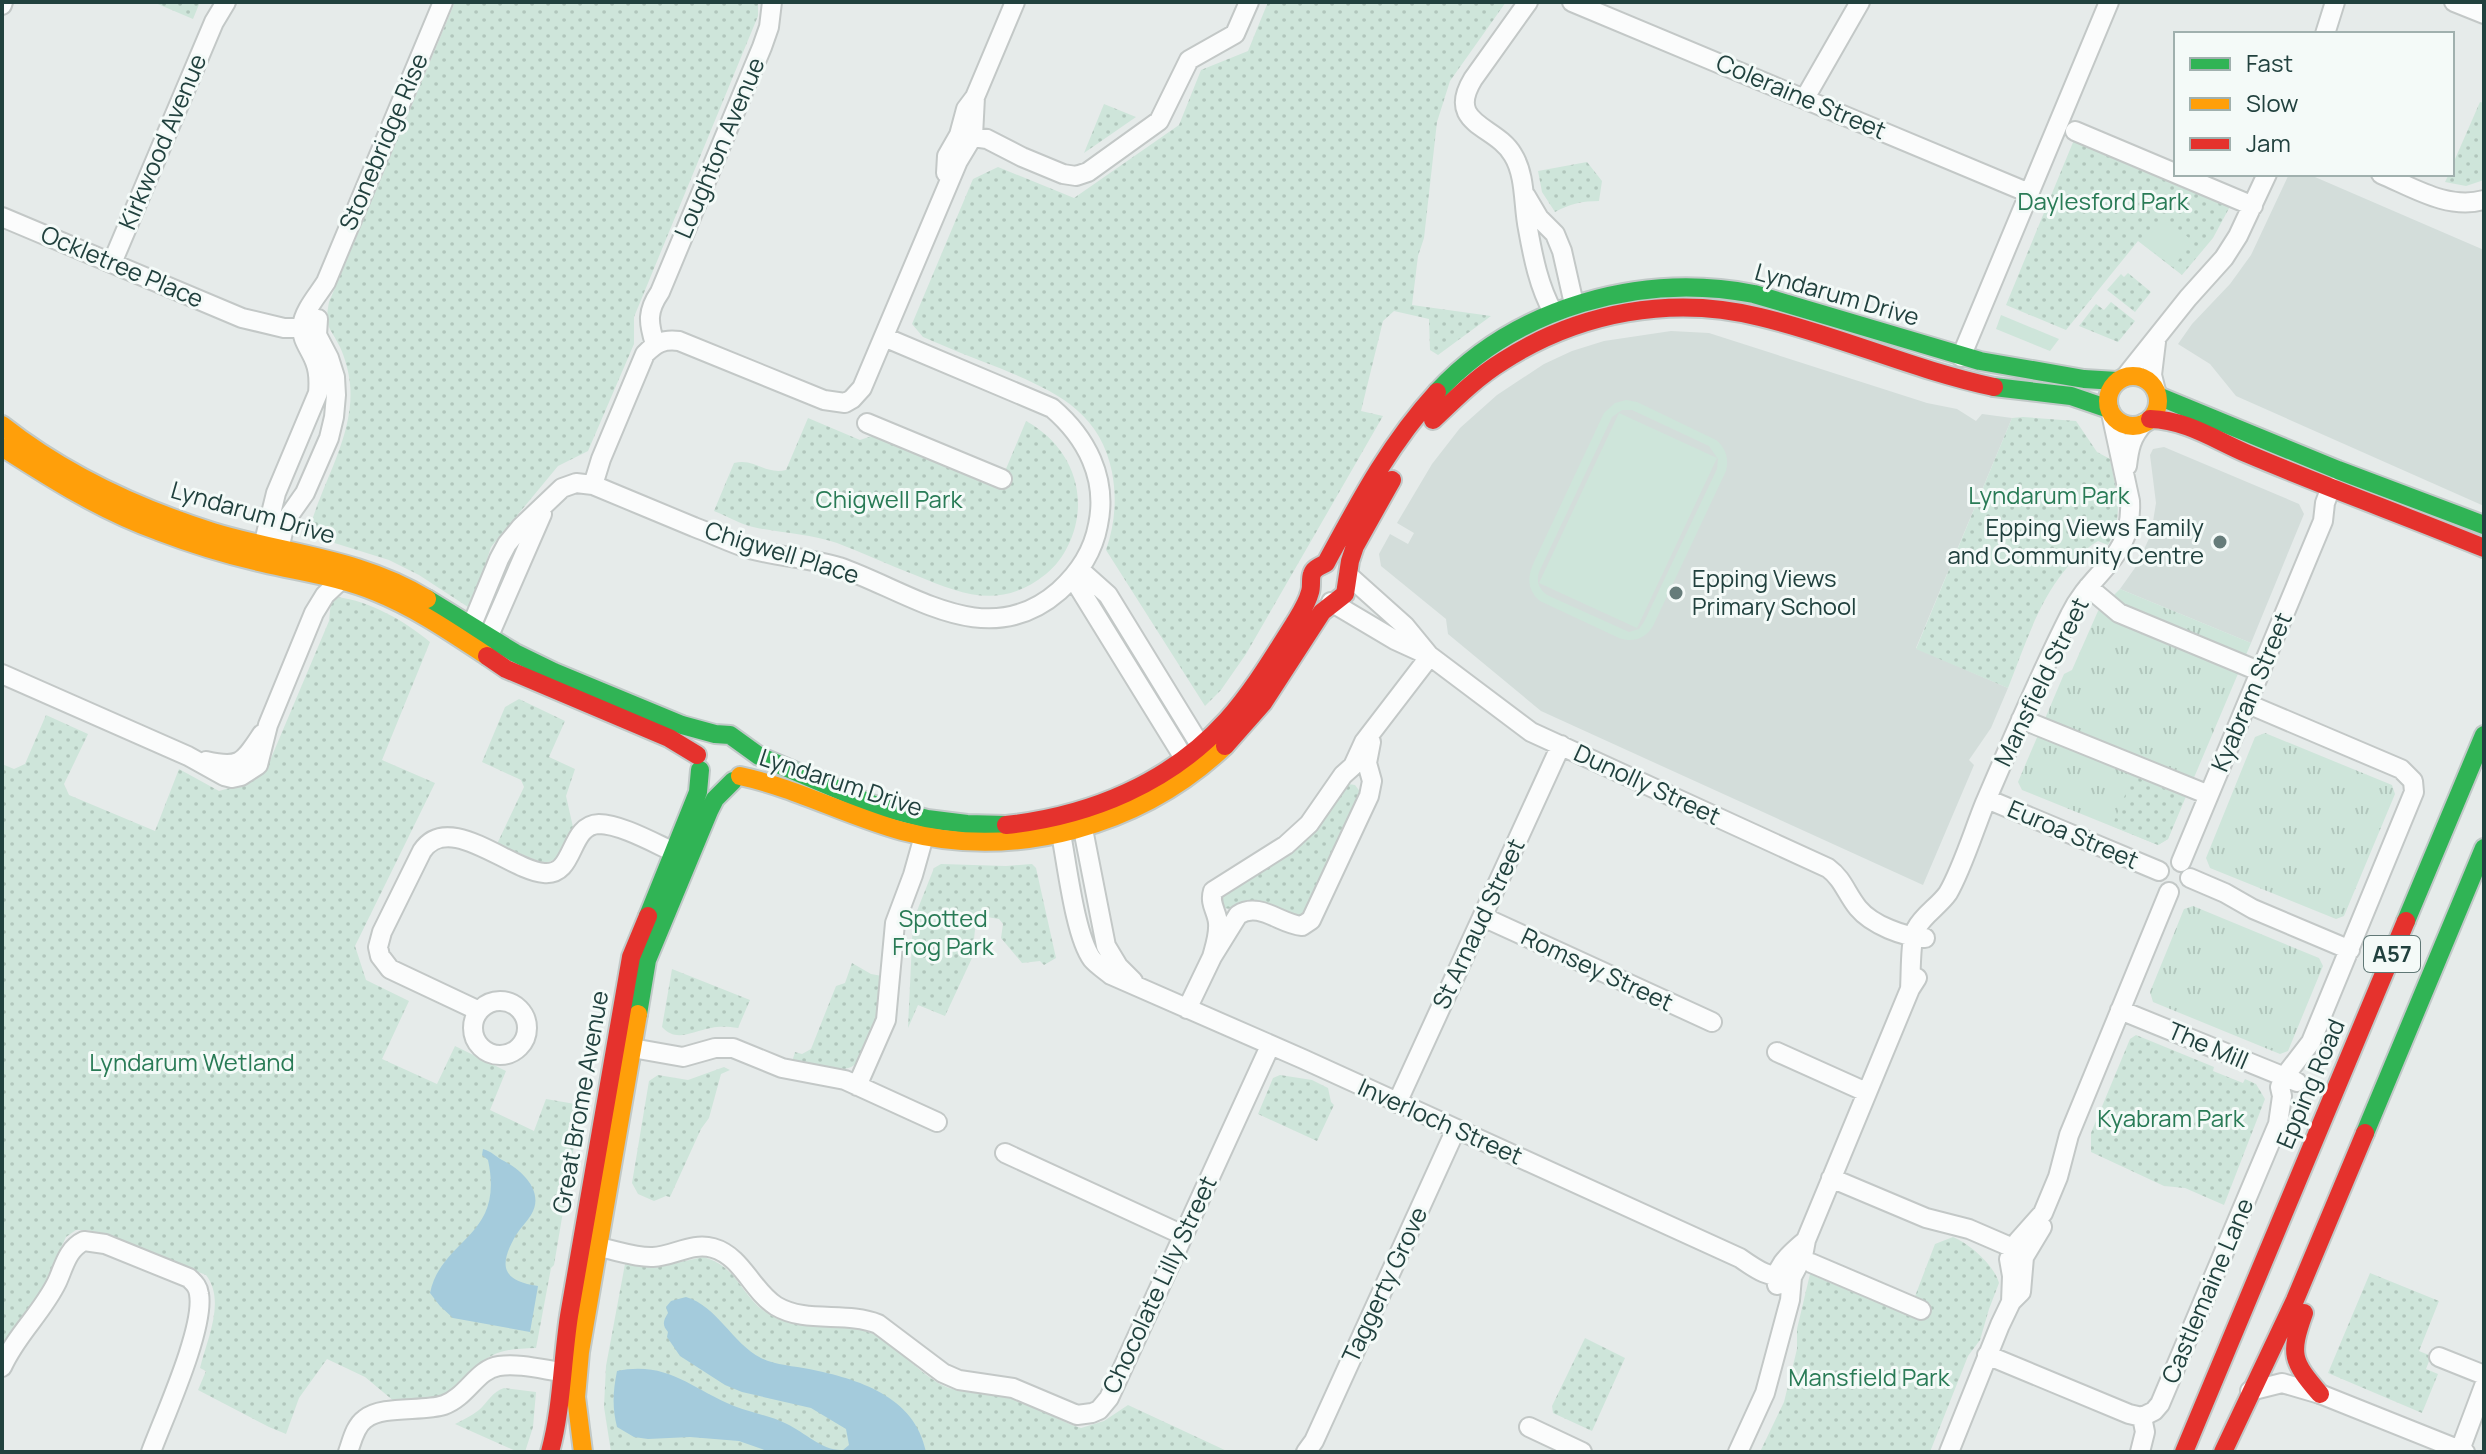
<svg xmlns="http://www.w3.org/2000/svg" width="2486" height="1454" font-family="Manrope,sans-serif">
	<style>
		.built { fill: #d3ddda }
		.grass { fill: url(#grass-tufts) }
		.park { fill: url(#park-dots) }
		.garden { fill: #cee5da; fill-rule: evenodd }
		.water { fill: #a4cbdc }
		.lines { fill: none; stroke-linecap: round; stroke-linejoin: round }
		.street-casing { stroke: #c3c8c7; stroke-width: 22 }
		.fast-casing { stroke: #c1c9c8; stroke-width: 22 }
		.slow-casing { stroke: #c1c9c8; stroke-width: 22 }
		.jam-casing { stroke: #c1c9c8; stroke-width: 22 }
		.street { stroke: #fbfcfc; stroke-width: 18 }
		.fast { stroke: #30b455; stroke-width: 18 }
		.slow { stroke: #ff9f0a; stroke-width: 18 }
		.jam { stroke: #e5322d; stroke-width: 18 }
		.poi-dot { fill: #667c7a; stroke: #f4faf8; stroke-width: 3 }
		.labels { text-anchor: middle; stroke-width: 6; stroke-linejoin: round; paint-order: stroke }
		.shield { fill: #f4faf8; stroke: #607876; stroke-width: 2 }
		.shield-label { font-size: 22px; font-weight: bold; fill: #21413e }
		.street-label { font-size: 24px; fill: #21413e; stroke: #f4faf8 }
		.park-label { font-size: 24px; fill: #297b56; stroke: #f4faf8 }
		.poi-label { font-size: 24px; fill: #21413e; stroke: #f4faf8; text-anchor: end }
	</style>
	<defs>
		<pattern id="grass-tufts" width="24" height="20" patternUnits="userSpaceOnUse" patternTransform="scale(2)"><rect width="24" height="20" fill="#cee5da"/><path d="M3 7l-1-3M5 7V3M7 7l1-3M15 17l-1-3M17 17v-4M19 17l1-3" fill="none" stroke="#b1c6bc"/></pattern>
		<pattern id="park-dots" width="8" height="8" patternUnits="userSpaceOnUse" patternTransform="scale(2)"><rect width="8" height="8" fill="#cee5da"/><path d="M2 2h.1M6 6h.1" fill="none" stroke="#b1c6bc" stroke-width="1.8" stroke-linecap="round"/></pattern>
	</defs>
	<rect width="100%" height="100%" fill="#e6ebea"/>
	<path class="built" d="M2289 174H2308L2484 250V506L2236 396 2210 364 2178 344 2192 324 2230 284 2251 255Z
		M1671 331 1709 333 1927 403 1957 409 1976 421 1982 414 2012 418 1916 648 2008 688 1991 728 1969 760 1974 765 1923 885 1541 711 1448 634 1446 619 1381 566 1379 554 1390 534 1408 544 1414 533 1397 523 1432 464 1460 428 1497 395 1544 364 1572 351 1604 341Z
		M2164 447 2299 504 2304 514 2251 643 2120 589 2137 565 2151 534 2156 503 2150 455 2153 449Z"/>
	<path class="grass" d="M2120 589 2251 643 2168 839 2158 845 2022 790 2018 782 2064 674 2072 670 2098 611Z
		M2265 733 2392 785 2395 794 2344 916 2336 919 2210 868 2206 858 2255 737Z
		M2193 906 2319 958 2323 966 2288 1051 2280 1054 2153 1002 2150 992 2184 909Z"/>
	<path class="park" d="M153 2H200L193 19Z
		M455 2H758V16L634 317V344L588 451 558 466 491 547 471 609 419 575 389 560 328 541 310 527C323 481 355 433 350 384 349 372 345 358 340 347 330 326 324 328 329 302Z
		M1268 2H1506L1450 81 1437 122 1424 238 1418 256 1412 305 1491 316 1438 355 1430 350 1429 319 1394 311 1383 321 1361 411 1383 416 1246 654 1221 690 1205 706 1106 550C1115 524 1117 499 1112 472 1100 411 1054 391 1002 369 975 359 949 348 923 337L912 324 973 179 998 167 1074 198 1179 125 1201 70 1248 51Z
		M2480 102 2484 103V180L2466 186 2445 182 2449 174H2452V166Z
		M1104 104 1136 117 1084 153Z
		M2076 135 2233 201 2213 238 2182 275 2138 241 2066 330 2006 305Z
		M1587 162 1602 181 1599 201C1583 201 1569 204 1555 212L1542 192 1538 171Z
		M2128 273 2151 292 2135 312 2107 290 2121 274 2124 277Z
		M2111 302 2135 321 2118 342 2079 326 2096 304 2104 310Z
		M2023 417 2076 421 2097 452 2110 459C2116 489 2125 517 2108 545L2098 541C2047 572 2029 635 2008 688L1916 649 2012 418Z
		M808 418 860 440 872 436 875 430 1003 476 1026 421C1057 438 1078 468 1078 504 1078 530 1066 558 1046 574 1001 610 963 595 915 575 889 565 863 553 837 543 810 534 780 533 753 527 740 524 727 516 714 511L734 463C755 458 765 475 786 470Z
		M337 597C370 601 405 621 430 642L382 760 435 783 355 946 366 980 409 1001 382 1059 437 1084 455 1046 506 1071 490 1110 534 1131 546 1099 581 1105 554 1265 551 1268 536 1348C509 1349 494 1349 473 1370 468 1376 463 1384 456 1389 440 1402 414 1400 395 1402L365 1377 327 1359 299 1398 286 1434 269 1427 198 1390 206 1371 200 1368C207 1339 226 1301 206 1275L100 1233 87 1230H76L66 1237 40 1294 2 1346V764L14 769 25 764 46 715 88 734 64 784 69 795 155 831 179 769 219 791 250 782 266 770 329 621 331 601Z
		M519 699 565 721 549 757 575 769 566 796 573 827 557 858 545 864 497 844 524 787 521 780 482 762 505 707Z
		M2133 776 2185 797 2168 839 2158 845 2112 826Z
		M1348 784 1355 785 1361 793 1306 915 1296 919C1285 913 1272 905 1260 902 1245 898 1220 924 1220 894Z
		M941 864 1006 866 1032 864 1036 868 1056 958 1044 965 1040 961 1022 963 1001 938 1003 924 999 919 981 916 976 920 972 958 945 1016 918 1005 908 1028 913 921 934 868Z
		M852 963 871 974 882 976C880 1000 875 1066 844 1069L792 1062 795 1052 802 1054 811 1049 836 986 845 983Z
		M672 969 750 1000 738 1028C729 1027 721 1026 711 1028 693 1031 676 1043 662 1027Z
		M2136 1035 2214 1067 2213 1071 2243 1083 2245 1079 2256 1084 2265 1099 2224 1205 2185 1188 2164 1186 2091 1152V1133L2130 1039Z
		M724 1067 730 1070 721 1074 709 1118 701 1129 670 1197 666 1196 654 1201 638 1194 632 1183 649 1081 658 1075 688 1080Z
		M1280 1075 1312 1080 1328 1088 1331 1102 1334 1105 1317 1141 1258 1114 1273 1078Z
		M1953 1237C1970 1244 1994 1265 1999 1283L1989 1309 1980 1340 1968 1356 1930 1452H1760L1784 1402 1797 1349V1329L1810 1274 1904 1314 1909 1312 1935 1244Z
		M703 1257C743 1268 740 1302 776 1318 807 1332 843 1320 873 1334 898 1346 917 1372 942 1385 965 1396 990 1391 1014 1399 1037 1406 1058 1421 1081 1428L1104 1421 1128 1405 1229 1452H611L604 1407 606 1366 625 1264 654 1268Z
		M2370 1273 2439 1301 2419 1351 2431 1356 2426 1369 2438 1374 2422 1413 2328 1373Z
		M1585 1338 1625 1358 1592 1431 1553 1413 1552 1406Z
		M504 1388 536 1392 533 1427 525 1452H518L455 1424C463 1420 471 1416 479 1410 488 1402 492 1392 504 1388Z"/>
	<path class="garden" d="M2163 218 2193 241 2173 267 2143 244Z
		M2001 315 2059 339 2050 351 1996 329Z
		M1626 400 1637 402 1716 440C1726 448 1729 459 1726 471L1653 626C1645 639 1633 643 1619 638L1540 601C1527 590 1527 577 1534 562L1604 413 1615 403ZM1622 410H1632L1709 446 1718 459 1717 469 1644 622 1639 629 1629 632 1547 595C1539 589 1536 582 1539 572L1612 417Z
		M1619 413 1717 458 1637 628 1539 583Z"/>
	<path class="water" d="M483 1149C491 1151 496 1157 504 1161 523 1171 545 1192 531 1215 527 1222 520 1228 516 1235 498 1266 502 1281 538 1286L530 1332 453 1318 440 1306 430 1293C442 1237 505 1238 488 1160L482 1155Z
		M686 1297C717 1306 732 1343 761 1358 775 1365 794 1366 809 1369 858 1379 915 1396 926 1452H770L739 1441 690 1437 648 1439 634 1437 617 1427C612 1407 613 1391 617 1371 668 1361 690 1388 734 1406 752 1413 771 1416 787 1424 806 1433 822 1451 843 1450L849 1445 846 1429 811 1408 742 1392 725 1385 680 1356 667 1337 668 1332C662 1325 663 1321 668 1313L666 1307 671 1301Z"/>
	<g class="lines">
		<defs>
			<path id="street" d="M1528 2 1473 79C1445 125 1496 125 1513 155 1526 176 1523 205 1528 229 1533 257 1539 287 1553 312
				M1572 2 2029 193
				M2454 2 2484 14
				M2 5 3 2
				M2325 34 2335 2
				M1805 98 1860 2
				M2075 131 2253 206
				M959 135 987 139 1022 157 1063 174 1076 176 1088 172 1159 121 1189 60 1235 34 1249 2
				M946 173 947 156 959 135 966 109 975 97 1015 2
				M2381 174C2414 188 2448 210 2484 200
				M1526 196 1539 218 1555 234 1562 251 1574 304
				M2 217 242 318 284 328H316
				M112 263 214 22 226 2
				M2156 342 2152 375 2156 391
				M655 344C648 322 647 311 660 292L762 47 769 27 772 2
				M1961 357 2109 2
				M2125 377 2188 298 2224 258 2238 236 2267 174
				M867 423 1002 479
				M2127 466C2129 449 2131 437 2144 423
				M593 485 601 459 645 354C656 343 663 339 679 341L824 400 845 403 852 399 862 388 958 161 973 136 975 97
				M263 546 276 493 318 393C319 382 319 372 315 362 311 350 301 340 302 326 304 310 318 295 326 282L443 2
				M279 549 286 520 305 493 329 438 334 417 336 395 335 377 329 358 317 335 318 319
				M1080 570 1108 595 1200 745
				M1348 575 1405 626 1428 654
				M1073 578 1184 758
				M2088 587 2119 613 2261 672
				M1331 602 1395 640 1430 656 1531 732 1828 868C1843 879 1846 893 1858 908 1872 925 1904 937 1925 938
				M471 627 499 559 507 544 521 527 562 488 576 483 593 485C627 499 660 513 694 527 713 534 731 543 750 549 780 557 810 558 839 567 911 592 987 654 1059 591 1079 573 1093 552 1098 525 1108 478 1086 437 1052 408L884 337
				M488 638 542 514
				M2 674 188 756 224 776 232 778 241 776 258 765 268 725 314 613 325 595 341 580
				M2021 719 2209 795
				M206 761C241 769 243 762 262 734
				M1987 799 2159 871
				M1083 829 1106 946 1118 966 1133 981
				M1061 834C1067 864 1075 936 1092 959 1097 965 1105 970 1111 975L1303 1059 1740 1258C1757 1270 1770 1279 1792 1277
				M2181 862 2323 521 2325 503 2331 487
				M2190 878 2225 893 2253 909 2350 950
				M1483 917 1712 1022
				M1212 957C1215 946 1219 935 1218 923 1217 911 1209 904 1213 891L1286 845 1309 824 1343 775 1353 766 1364 742 1430 656
				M1910 989C1911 975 1910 939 1916 929 1923 915 1939 906 1948 893 1962 869 1974 830 1985 803 2012 740 2039 676 2070 615 2092 569 2133 560 2130 501L2111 413
				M473 1028a27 27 0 1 1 54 0a27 27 0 1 1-54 0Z
				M1187 1009 1212 957 1238 915C1259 901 1280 924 1302 926L1311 920 1369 796 1372 781 1367 763 1371 742
				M2120 1010 2297 1082
				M479 1011 390 969 380 956 378 947 382 932 422 851C449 811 509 870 544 873 576 876 568 825 599 824 620 824 654 843 674 852
				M632 1048 683 1057 715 1048H733L782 1068 845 1080 937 1122
				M1777 1052 1866 1092
				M857 1086 886 1020 895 923 913 875 924 836
				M1397 1103 1561 745
				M1005 1153 1183 1235
				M1831 1178 1926 1218 1969 1229 2013 1248 2022 1255
				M598 1247C615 1250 636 1258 653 1257 674 1256 692 1242 713 1248 742 1256 752 1291 776 1306 806 1324 846 1311 878 1324L943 1373 959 1380 1013 1388 1077 1415 1092 1413 1099 1410 1109 1398 1270 1046
				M1811 1263 1921 1310
				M1777 1285C1773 1266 1793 1252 1806 1240
				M2011 1302 2012 1276 2009 1259 2018 1241 2043 1213 2058 1177 2069 1135 2169 892
				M1987 1355 2129 1414 2142 1417
				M2439 1357 2484 1375
				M2 1367C16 1335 42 1313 57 1282 64 1267 67 1249 84 1241L105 1244 189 1278C194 1283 198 1286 199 1294 205 1328 164 1417 151 1452
				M2250 1391 2282 1383 2320 1394 2465 1452
				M1529 1427 1582 1452
				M2460 1450 2484 1386
				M348 1452C352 1441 355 1426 365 1419 382 1405 423 1412 444 1405 467 1397 477 1369 499 1366 518 1363 541 1369 561 1372
				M1306 1452 1314 1441 1456 1129
				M1738 1452 1765 1393 1790 1300 1792 1277 1803 1256 1806 1240 1910 989 1917 978
				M1949 1452 2000 1325 2011 1302 2021 1292 2024 1257 2042 1227
				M2140 1452 2145 1432 2142 1417 2154 1411 2160 1404 2278 1124 2282 1096 2280 1087 2284 1077 2311 1042 2414 792 2413 781 2401 769 2248 704"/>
			<path id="fast" d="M1994 387 2071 396 2109 409
				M1437 392C1516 307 1641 272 1754 294L1980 361 2084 379 2117 381
				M2158 396 2338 470 2484 525
				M427 599 515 653 554 672 682 725 715 734 730 735 759 756 874 805 927 819 967 824 1006 825
				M648 916 698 792 700 770
				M2406 921 2484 735
				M638 1014 647 960 709 811 715 799 733 781
				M2365 1133 2484 848"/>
			<path id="slow" d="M2108 401a25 25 0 1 1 50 0a25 25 0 1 1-50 0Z
				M2 425C64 474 137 508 213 532 285 554 361 558 427 599
				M2 447C52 479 102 511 158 531 192 544 228 555 263 563 301 572 340 577 376 592 416 608 452 633 487 656
				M740 776C796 788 847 816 902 831 1015 861 1141 826 1225 746
				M583 1452 576 1397 580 1352 638 1014"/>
			<path id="jam" d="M2150 419C2187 420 2215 440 2248 454 2326 487 2406 516 2484 548
				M1433 420C1455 399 1477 377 1503 361 1579 312 1672 295 1760 317 1840 336 1914 370 1994 387
				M487 656 506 669 669 738 697 755
				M1225 746 1263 703 1322 612 1345 594 1350 561 1355 546 1392 480
				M1006 825C1090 816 1170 783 1227 720 1253 691 1273 657 1294 624 1300 614 1307 604 1310 592 1312 586 1310 579 1312 574 1314 568 1321 566 1326 563 1359 502 1390 443 1437 392
				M2304 1313C2289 1355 2292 1361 2320 1394
				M550 1452C562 1408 562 1362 569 1316L631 957 648 916
				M2184 1452 2406 921
				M2223 1452 2295 1300 2365 1133"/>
		</defs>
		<use href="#street" class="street-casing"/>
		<use href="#fast" class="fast-casing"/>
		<use href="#slow" class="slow-casing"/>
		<use href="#jam" class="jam-casing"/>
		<use href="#street" class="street"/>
		<use href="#fast" class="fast"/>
		<use href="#slow" class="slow"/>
		<use href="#jam" class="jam"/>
	</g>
	<g class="poi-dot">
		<circle cx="2220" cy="542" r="8"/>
		<circle cx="1676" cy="593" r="8"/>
	</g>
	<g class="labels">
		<rect class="shield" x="2364" y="936" width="56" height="36" rx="6"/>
		<g class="shield-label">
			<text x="2392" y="962">A57</text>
		</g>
		<g class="street-label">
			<text transform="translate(1801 97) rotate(23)" y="8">Coleraine Street</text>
			<text transform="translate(163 142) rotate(-67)" y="8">Kirkwood Avenue</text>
			<text transform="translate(384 142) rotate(-67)" y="8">Stonebridge Rise</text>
			<text transform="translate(720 148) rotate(-67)" y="8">Loughton Avenue</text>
			<text transform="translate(122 267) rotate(23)" y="8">Ockletree Place</text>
			<text transform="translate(1837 295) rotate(16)" y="8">Lyndarum Drive</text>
			<text transform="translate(253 513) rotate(16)" y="8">Lyndarum Drive</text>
			<text transform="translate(782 553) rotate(17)" y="8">Chigwell Place</text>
			<text transform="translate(2042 682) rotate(-64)" y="8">Mansfield Street</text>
			<text transform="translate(2252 692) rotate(-67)" y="8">Kyabram Street</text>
			<text transform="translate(841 783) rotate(18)" y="8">Lyndarum Drive</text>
			<text transform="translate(1647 785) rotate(25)" y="8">Dunolly Street</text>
			<text transform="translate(2073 835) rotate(23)" y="8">Euroa Street</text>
			<text transform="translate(1479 924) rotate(-65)" y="8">St Arnaud Street</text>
			<text transform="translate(1597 970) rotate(25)" y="8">Romsey Street</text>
			<text transform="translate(2208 1046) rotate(23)" y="8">The Mill</text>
			<text transform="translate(2311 1084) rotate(-67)" y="8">Epping Road</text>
			<text transform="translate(581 1102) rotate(-80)" y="8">Great Brome Avenue</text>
			<text transform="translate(1440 1122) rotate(24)" y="8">Inverloch Street</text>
			<text transform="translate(1160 1285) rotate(-65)" y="8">Chocolate Lilly Street</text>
			<text transform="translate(1385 1285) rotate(-65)" y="8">Taggerty Grove</text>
			<text transform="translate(2208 1291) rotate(-67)" y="8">Castlemaine Lane</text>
		</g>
		<g class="park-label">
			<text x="2103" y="210">Daylesford Park</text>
			<text x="2049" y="504">Lyndarum Park</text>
			<text x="889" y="508">Chigwell Park</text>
			<text x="943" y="927">Spotted<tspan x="943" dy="28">Frog Park</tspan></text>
			<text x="192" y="1071">Lyndarum Wetland</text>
			<text x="2171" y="1127">Kyabram Park</text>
			<text x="1869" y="1386">Mansfield Park</text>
		</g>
		<g class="poi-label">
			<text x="2204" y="536">Epping Views Family<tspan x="2204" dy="28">and Community Centre</tspan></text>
			<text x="1692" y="587" text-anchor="start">Epping Views<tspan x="1692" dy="28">Primary School</tspan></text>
		</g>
	</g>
	<rect width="2486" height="1454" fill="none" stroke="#21413e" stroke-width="8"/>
	<rect x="2174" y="32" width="280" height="144" fill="#f4faf8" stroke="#a0b0ae" stroke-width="2"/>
	<rect x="2190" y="58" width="40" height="12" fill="#30b455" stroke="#a0b0ae" stroke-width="2"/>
	<text x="2246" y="72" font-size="24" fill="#21413e">Fast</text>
	<rect x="2190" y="98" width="40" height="12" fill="#ff9f0a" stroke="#a0b0ae" stroke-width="2"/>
	<text x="2246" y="112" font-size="24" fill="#21413e">Slow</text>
	<rect x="2190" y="138" width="40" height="12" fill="#e5322d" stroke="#a0b0ae" stroke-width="2"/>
	<text x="2246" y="152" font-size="24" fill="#21413e">Jam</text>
</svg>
